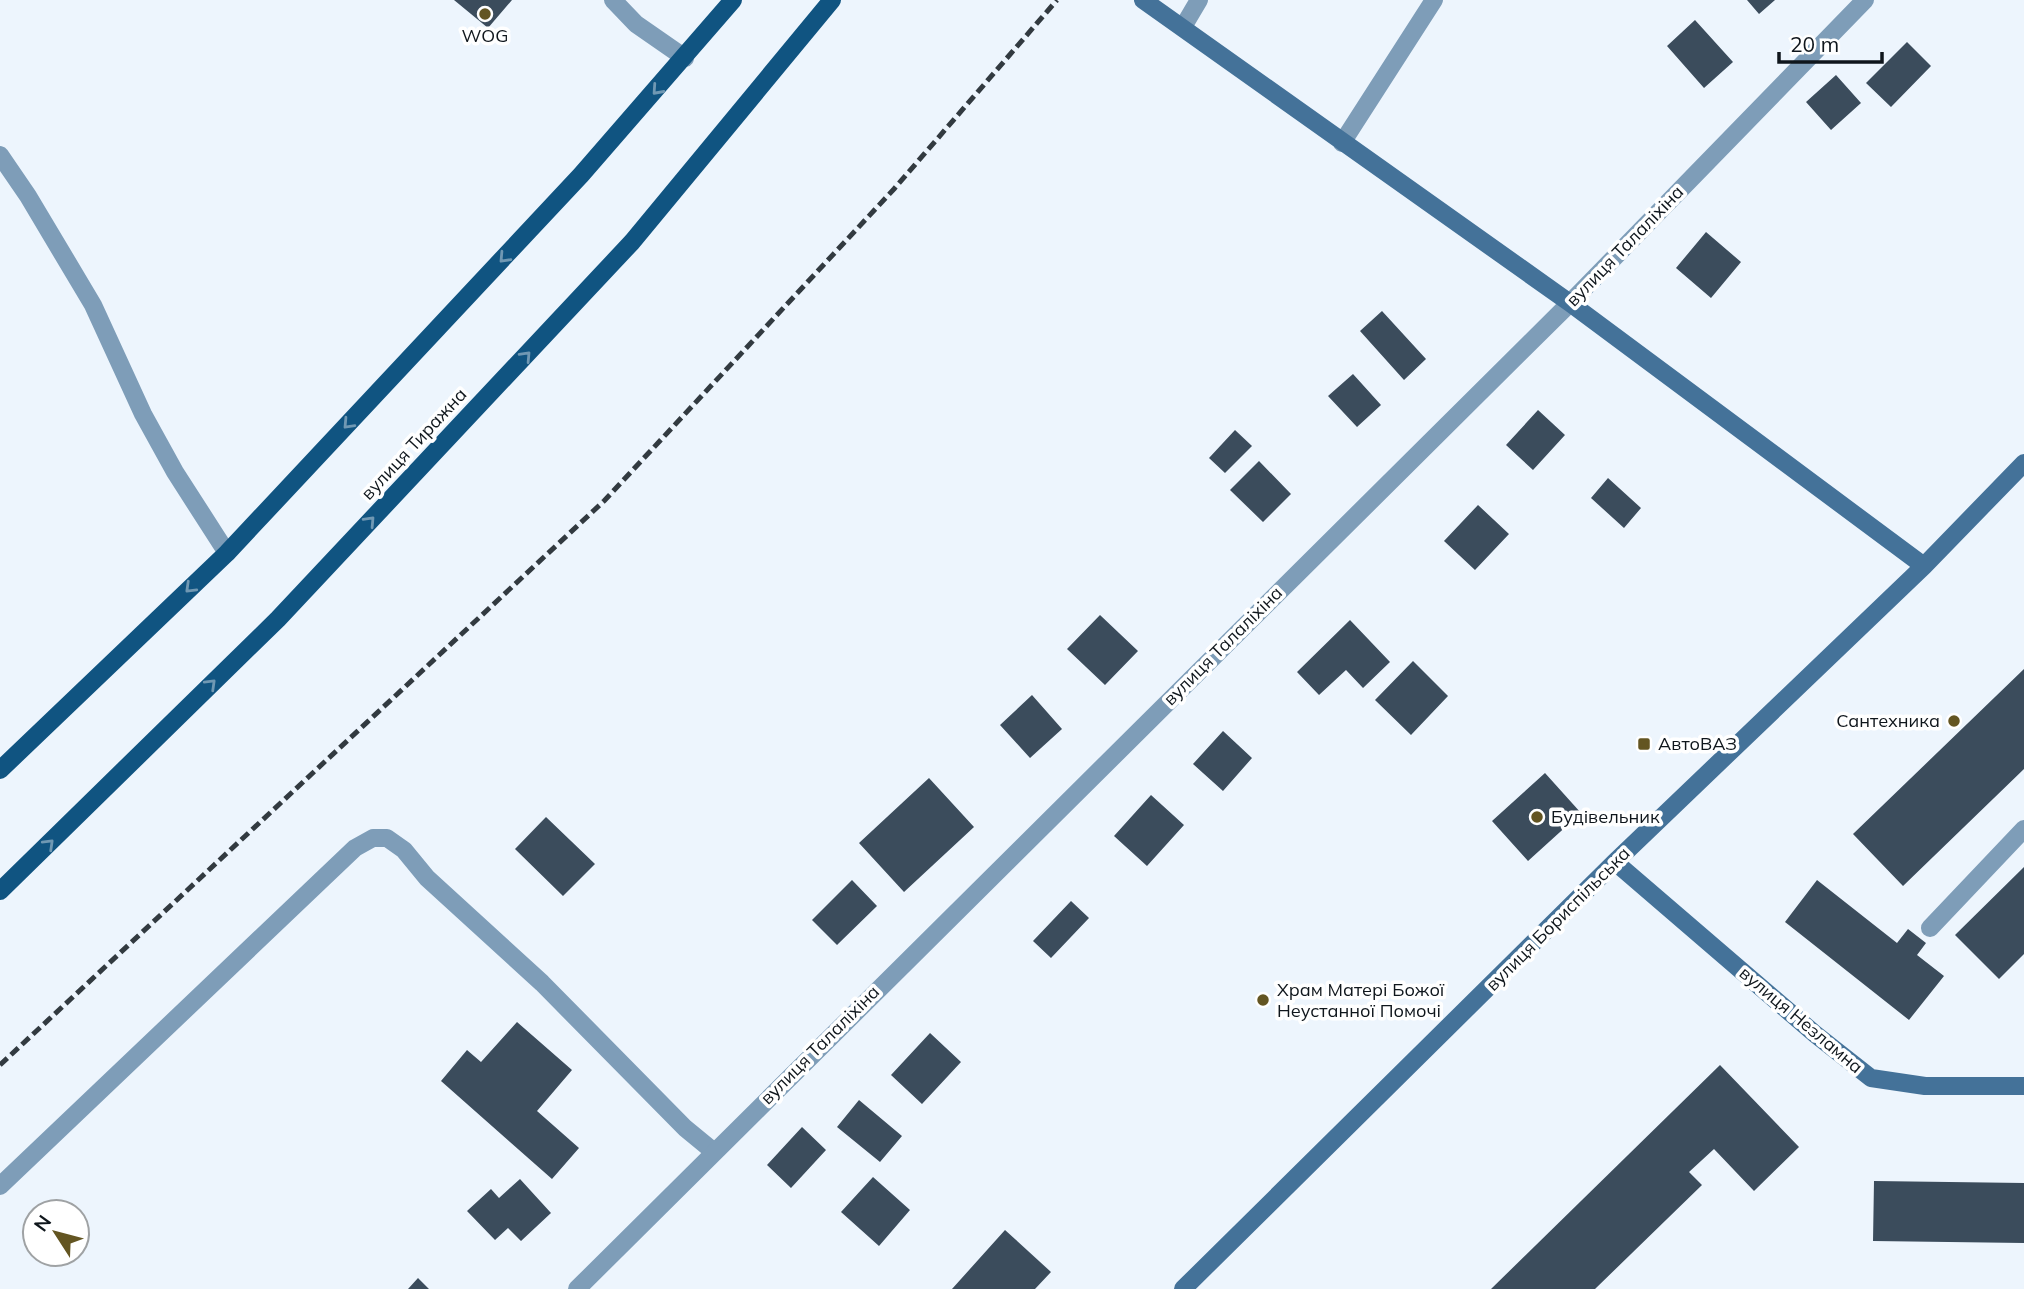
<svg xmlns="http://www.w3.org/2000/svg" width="2024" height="1289" font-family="Mulish,sans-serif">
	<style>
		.building { fill: #3b4c5c }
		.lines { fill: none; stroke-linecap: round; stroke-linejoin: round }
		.lane { stroke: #7e9db8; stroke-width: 18 }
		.street { stroke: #7e9db8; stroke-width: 18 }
		.secondary { stroke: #447299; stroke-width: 18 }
		.primary { stroke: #105481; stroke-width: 18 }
		.rail { stroke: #323a40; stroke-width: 5; stroke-dasharray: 10 5; stroke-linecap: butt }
		.oneway { stroke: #7098b3 }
		.poi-dot { fill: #635522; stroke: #fff; stroke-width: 2.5 }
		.labels { text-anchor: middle; stroke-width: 7; stroke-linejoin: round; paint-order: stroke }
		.poi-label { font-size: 18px; fill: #0f161c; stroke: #fff; text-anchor: start }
		.street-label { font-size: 18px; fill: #0f161c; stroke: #fff }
	</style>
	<rect width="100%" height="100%" fill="#edf5fd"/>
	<path class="building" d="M454 0H512L488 28Z
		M1747 0H1775L1759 14Z
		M1695 20 1733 62 1704 88 1667 46Z
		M1907 42 1931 66 1891 107 1866 83Z
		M1836 75 1861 103 1831 130 1806 102Z
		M1706 232 1741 262 1711 298 1676 268Z
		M1382 311 1426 359 1404 380 1360 331Z
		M1353 374 1381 405 1357 427 1328 396Z
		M1538 410 1565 435 1533 470 1506 445Z
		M1235 430 1252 446 1225 473 1209 458Z
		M1259 461 1291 494 1263 522 1230 490Z
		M1608 478 1641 508 1624 528 1591 498Z
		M1478 505 1509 534 1475 570 1444 541Z
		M1100 615 1138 651 1105 685 1067 649Z
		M1350 620 1390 662 1363 688 1346 670 1319 695 1297 672Z
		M1413 661 1448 696 1411 735 1375 700Z
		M2024 669V769L1903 886 1853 834Z
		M1032 695 1062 729 1030 758 1000 725Z
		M1223 731 1252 758 1223 791 1193 764Z
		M1545 773 1581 813 1528 861 1492 821Z
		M929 778 974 827 904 892 859 843Z
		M1151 795 1184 825 1147 866 1114 836Z
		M546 817 595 864 563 896 515 849Z
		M2024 867V954L1999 979 1955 935Z
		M852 880 877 906 837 945 812 920Z
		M1817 880 1897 943 1908 929 1926 943 1917 955 1944 976 1909 1020 1785 922Z
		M1071 901 1089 918 1051 958 1033 941Z
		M517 1022 572 1070 537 1111 579 1148 552 1179 441 1081 467 1050 481 1062Z
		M930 1033 961 1062 922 1104 891 1075Z
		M1720 1065 1799 1147 1754 1191 1714 1149 1689 1172 1702 1185 1595 1289H1491Z
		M859 1100 902 1136 880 1162 837 1127Z
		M802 1127 826 1150 791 1188 767 1165Z
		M873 1177 910 1210 879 1246 841 1212Z
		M520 1179 551 1213 521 1241 508 1228 495 1240 467 1211 491 1189 499 1198Z
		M1874 1181 2024 1183V1243L1873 1241Z
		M1005 1230 1051 1272 1035 1289H952Z
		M418 1278 429 1289H408Z"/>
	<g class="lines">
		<path class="lane" d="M613 0 636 24 685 58
			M1183 27 1199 0
			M1342 143 1434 0
			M0 155 28 196 93 305 143 414 175 472 227 553
			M1930 928 2024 829
			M0 1186 355 848 373 838H387L404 850 427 878 542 983 685 1128 713 1151"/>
		<path class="street" d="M577 1289 1570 303 1865 0"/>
		<path class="secondary" d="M1143 0 1570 303 1924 566
			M1615 862 1815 1034 1871 1078 1925 1086H2024
			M1183 1289 1615 862 1924 566 2024 463"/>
		<path class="primary" d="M0 770 227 553 581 175 733 0
			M0 891 278 619 632 242 832 0"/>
		<path class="rail" d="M0 1065 604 501 894 189 1057 0"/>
	</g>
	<defs><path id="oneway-chevron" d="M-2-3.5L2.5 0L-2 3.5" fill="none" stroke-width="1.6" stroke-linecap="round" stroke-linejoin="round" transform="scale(1.75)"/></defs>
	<g class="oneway">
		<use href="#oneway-chevron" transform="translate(657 90) rotate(132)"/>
		<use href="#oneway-chevron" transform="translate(504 258) rotate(133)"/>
		<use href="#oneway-chevron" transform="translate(526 356) rotate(-47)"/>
		<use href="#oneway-chevron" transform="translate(348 424) rotate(133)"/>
		<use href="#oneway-chevron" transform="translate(370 521) rotate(-47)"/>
		<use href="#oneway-chevron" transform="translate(190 588) rotate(136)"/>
		<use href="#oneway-chevron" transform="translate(211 684) rotate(-44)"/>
		<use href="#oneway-chevron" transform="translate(49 844) rotate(-44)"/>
	</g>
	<g class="poi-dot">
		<circle cx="485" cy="14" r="7"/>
		<circle cx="1954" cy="721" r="7"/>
		<rect x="1637" y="737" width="14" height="14" rx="3.5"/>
		<circle cx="1537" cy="817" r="7"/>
		<circle cx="1263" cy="1000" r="7"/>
	</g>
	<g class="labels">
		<g class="poi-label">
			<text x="485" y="42" text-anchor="middle">WOG</text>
			<text x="1940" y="727" text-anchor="end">Сантехника</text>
			<text x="1658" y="750">АвтоВАЗ</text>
			<text x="1551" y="823">Будівельник</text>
			<text x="1277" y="996">Храм Матері Божої<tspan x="1277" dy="21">Неустанної Помочі</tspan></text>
		</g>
		<g class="street-label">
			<text transform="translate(1625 246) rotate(-46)" y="6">вулиця Талаліхіна</text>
			<text transform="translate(414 444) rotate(-47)" y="6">вулиця Тиражна</text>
			<text transform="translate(1223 646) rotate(-45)" y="6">вулиця Талаліхіна</text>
			<text transform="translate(1558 919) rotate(-45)" y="6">вулиця Бориспільська</text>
			<text transform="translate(1801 1020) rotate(40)" y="6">вулиця Незламна</text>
			<text transform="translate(820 1045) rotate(-45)" y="6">вулиця Талаліхіна</text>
		</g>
	</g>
	<g transform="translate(56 1233) rotate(306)"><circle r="33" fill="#ffffff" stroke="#9fa2a4" stroke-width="2"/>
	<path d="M0-5L12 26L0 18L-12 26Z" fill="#635522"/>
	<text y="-10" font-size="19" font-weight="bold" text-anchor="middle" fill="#0f161c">N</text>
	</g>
	<path d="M1779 52v10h103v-10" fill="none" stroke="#0f161c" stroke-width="3.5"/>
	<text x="1790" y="52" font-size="21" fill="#0f161c" stroke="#ffffff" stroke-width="5" paint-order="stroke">20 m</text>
</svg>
